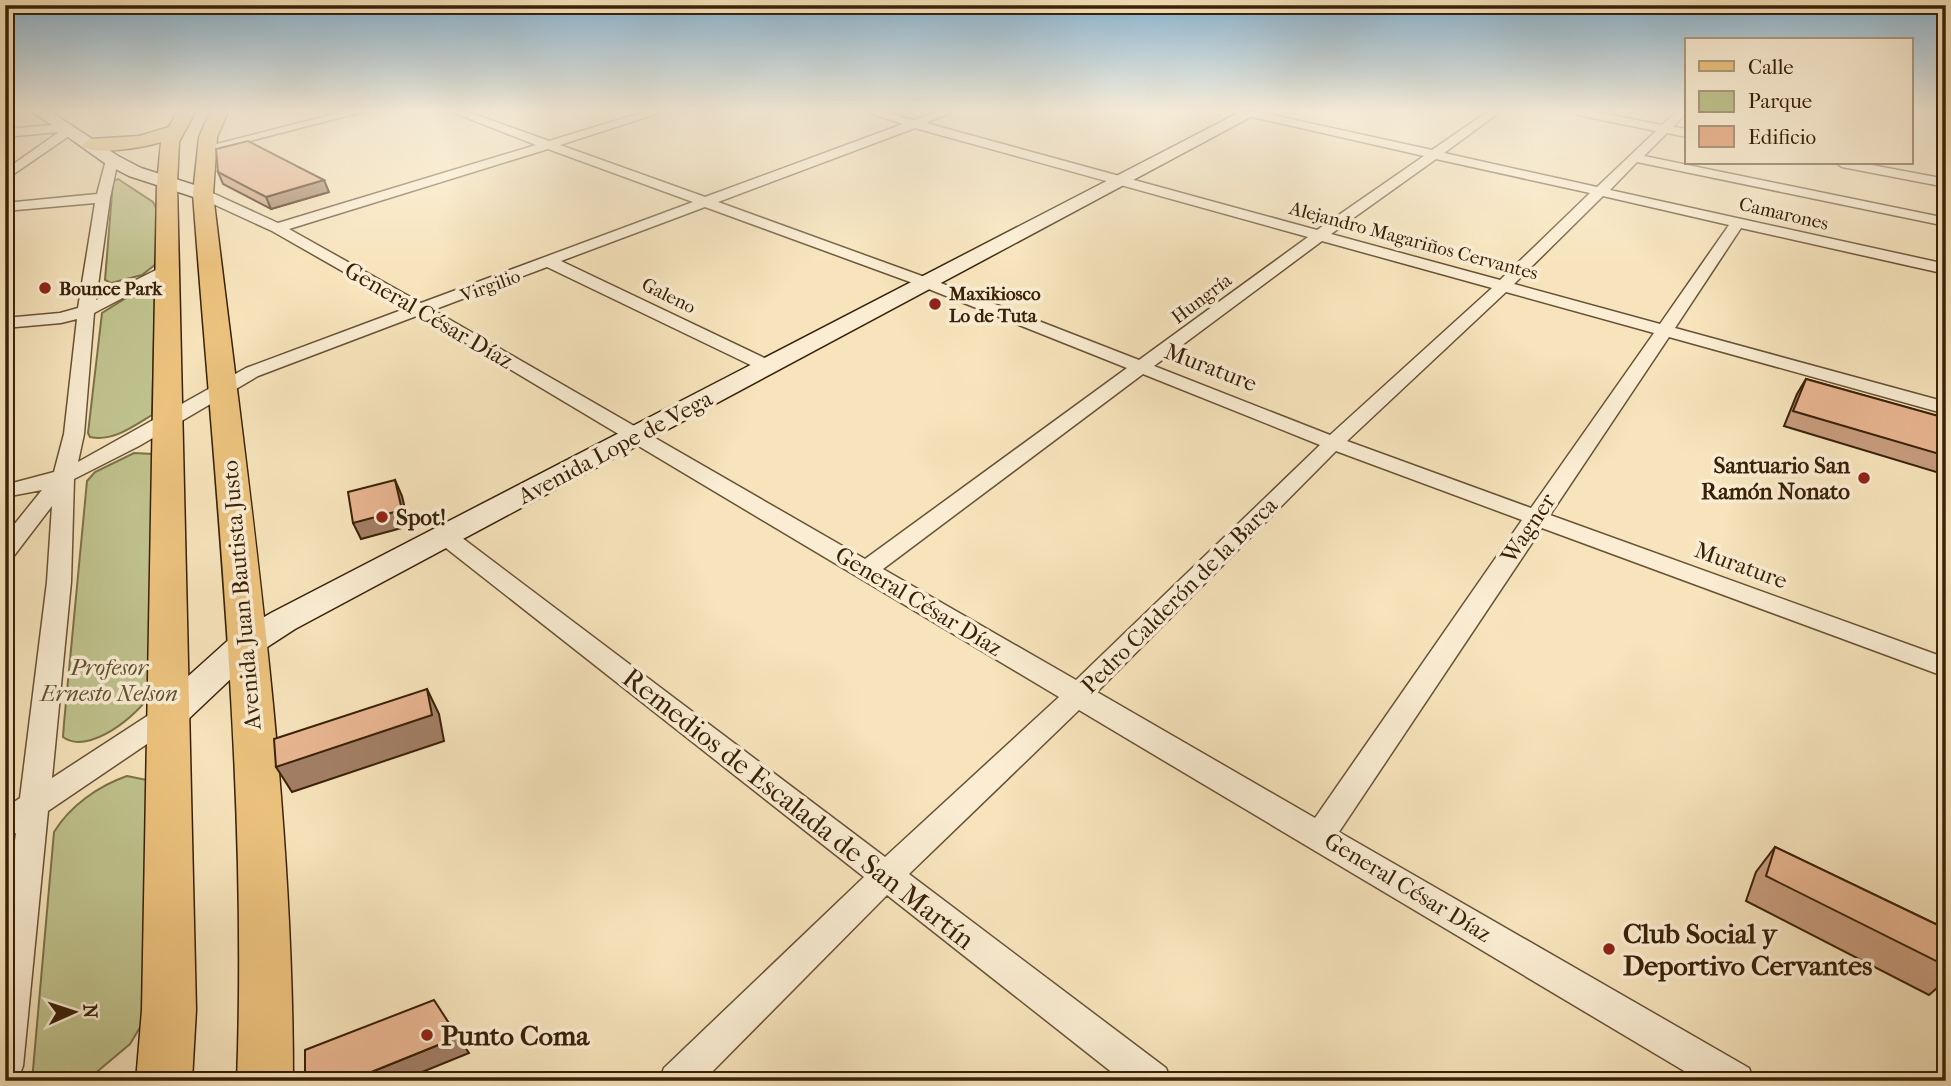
<svg xmlns="http://www.w3.org/2000/svg" width="1951" height="1086" font-family="'IM FELL French Canon',serif">
	<style>
		.green { fill: #c0c38e; stroke: #7c724a; stroke-width: 2 }
		.lines { fill: none; stroke-linecap: round; stroke-linejoin: round }
		.street-casing { stroke: #685234; stroke-width: 3 }
		.secondary-casing { stroke: #392107; stroke-width: 3 }
		.primary-casing { stroke: #392107; stroke-width: 3 }
		.street { fill: #faedd3; fill-rule: evenodd }
		.secondary { fill: #faedd3; fill-rule: evenodd }
		.primary { fill: #ecc27e; fill-rule: evenodd }
		.wall { fill: #c89d7e; stroke: #392107; stroke-width: 2 }
		.shaded-wall { fill: #a37f66; stroke: #392107; stroke-width: 2 }
		.building { fill: #e9b692; stroke: #392107; stroke-width: 2 }
		.poi-dot { fill: #8f2418; stroke: #faedd3; stroke-width: 2.5 }
		.labels { text-anchor: middle; stroke-width: 7; stroke-linejoin: round; paint-order: stroke }
		.far-street-label { font-size: 19px; fill: #392107; stroke: #faedd3 }
		.far-poi-label { font-size: 19px; font-weight: bold; fill: #392107; stroke: #faedd3; text-anchor: start }
		.street-label { font-size: 23px; fill: #392107; stroke: #faedd3 }
		.poi-label { font-size: 23px; font-weight: bold; fill: #392107; stroke: #faedd3; text-anchor: end }
		.park-label { font-size: 23px; font-style: italic; fill: #625230; stroke: #faedd3 }
		.near-street-label { font-size: 28px; fill: #392107; stroke: #faedd3 }
		.near-poi-label { font-size: 28px; font-weight: bold; fill: #392107; stroke: #faedd3; text-anchor: start }
	</style>
	<rect width="100%" height="100%" fill="#f7e4bc"/>
	<filter id="stains"><feTurbulence type="fractalNoise" baseFrequency=".00286" numOctaves="4"/><feColorMatrix values="0 0 0 0 .2 0 0 0 0 .09 0 0 0 0 .02 0 0 0 .5 -.17"/></filter>
	<radialGradient id="worn" r=".72"><stop offset=".6" stop-color="#630" stop-opacity="0"/><stop offset="1" stop-color="#630" stop-opacity=".3"/></radialGradient>
	<path class="green" d="M118 179 153 202 156 208V264L142 275 111 283 105 280 113 181Z
		M146 295 155 298 152 415C134 426 113 442 90 437L88 433 102 313 126 298Z
		M134 453 153 454 151 693C139 715 88 756 63 737L64 723 87 481 95 472Z
		M127 776 147 780 145 1019 130 1044 86 1081H32L54 832C70 806 98 786 127 776Z"/>
	<g class="lines">
		<defs>
			<path id="street" d="M342 112H362L207 152 201 148Z
				M452 112H468L549 141 644 112H662L560 145 705 197 903 124 866 112H884L914 120 936 112H952L926 123 1317 230 1424 156 1244 115 1238 112H1259L1432 150 1487 112H1500L1444 153 1597 187 1656 131 1578 115 1572 112H1595L1662 125 1676 112H1687L1673 127 1687 129V137L1667 133 1644 156 1946 218V226L1637 162 1610 190 1946 264V274L1741 228 1675 328 1946 402V414L1669 337 1550 515 1946 658V677L1542 528 1339 832 1749 1068 1754 1081H1701L1079 710 909 874 1166 1068 1171 1081H1123L887 895 703 1081H659L664 1068 864 877 437 541 434 536 437 531H453L885 857 1059 697 419 315 258 376 139 446 74 479 71 582 52 778 158 709 168 706 178 709 182 716 178 723 48 811 23 1066 18 1079 5 1081V918L16 833 5 836V808L20 798 47 582 52 506 13 557 5 559V536L42 490 5 497V485L54 472 64 434 77 319 61 323 5 328V318L60 313 78 308 95 203 5 211V203L97 194 106 160 108 157H116L118 160 110 198 96 300 160 268 166 266 174 271 94 313 84 434 78 462 246 368 407 308 272 231 198 197V191H208L278 223 536 145ZM915 128 1308 237 1139 360 933 280 718 202ZM548 149 693 202 421 303 289 229ZM1436 159 1590 193 1500 280 1331 234ZM1603 196 1729 225 1660 324 1514 284ZM705 207 921 286 1127 368 865 559 433 310 547 267 763 371H775L778 367 775 363 561 261ZM1322 241 1492 288 1330 435 1154 366ZM1506 292 1654 333 1531 508 1347 441ZM1143 374 1320 445 1076 680 883 569ZM1336 451 1522 520 1315 818 1097 692Z
				M65 124 72 128V134L5 180V170L59 132 5 137V129Z
				M1836 163H1861L1946 179V187L1842 167Z"/>
			<path id="secondary" d="M33 112H51L118 156 141 168 210 190 212 194 203 200 129 176 106 164Z
				M1240 112H1260L295 629 258 653 181 726 168 730 155 726 149 716 155 706 234 635 271 613Z"/>
			<path id="primary" d="M177 112H195L179 142 177 184 196 1010 192 1081H136L142 1010 157 184 161 142C145 147 92 157 81 145L90 139 139 136 169 127Z
				M210 112H228L217 137 213 194C248 488 293 784 293 1081H237C248 785 215 489 193 194L199 137Z"/>
		</defs>
		<use href="#street" class="street-casing"/>
		<use href="#secondary" class="secondary-casing"/>
		<use href="#primary" class="primary-casing"/>
		<use href="#street" class="street"/>
		<use href="#secondary" class="secondary"/>
		<use href="#primary" class="primary"/>
	</g>
	<path class="wall" d="M218 172 329 192 271 209 223 184Z
		M1806 379 1937 416 1946 402V475L1784 426 1797 394Z
		M1775 847 1946 929V980L1929 995 1746 901 1756 872Z"/>
	<path class="shaded-wall" d="M324 180 329 192 271 209 266 197Z
		M395 480 402 496 409 526 361 539 353 523Z
		M427 689 439 714 444 741 292 792 276 767Z
		M458 1037 469 1053 400 1081H349Z"/>
	<path class="building" d="M248 141 324 180 266 197 218 172 216 149Z
		M1806 379 1942 417 1946 403V456L1793 411Z
		M395 480 402 510 353 523 348 492Z
		M427 689 432 715 276 767 274 739Z
		M1775 847 1946 929V966L1766 876Z
		M434 1000 458 1037 349 1081H305V1050Z"/>
	<linearGradient id="sky" x2="0" y2="1"><stop stop-color="#8bb7d6"/><stop offset="0.42" stop-color="#fbf3e1"/><stop offset="1" stop-color="#fbf3e1" stop-opacity="0"/></linearGradient>
	<rect width="1951" height="264" fill="url(#sky)"/>
	<g class="poi-dot">
		<circle cx="45" cy="288" r="7"/>
		<circle cx="935" cy="304" r="7"/>
		<circle cx="1864" cy="478" r="7"/>
		<circle cx="382" cy="517" r="7"/>
		<circle cx="1609" cy="949" r="7"/>
		<circle cx="427" cy="1035" r="7"/>
	</g>
	<g class="labels">
		<g class="far-street-label">
			<text transform="translate(1784 213) rotate(13)" y="7">Camarones</text>
			<text transform="translate(1414 240) rotate(15)" y="7">Alejandro Magariños Cervantes</text>
			<text transform="translate(490 285) rotate(-20)" y="7">Virgilio</text>
			<text transform="translate(669 295) rotate(26)" y="7">Galeno</text>
			<text transform="translate(1201 298) rotate(-37)" y="7">Hungría</text>
		</g>
		<g class="far-poi-label">
			<text x="59" y="295">Bounce Park</text>
			<text x="949" y="300">Maxikiosco<tspan x="949" dy="22">Lo de Tuta</tspan></text>
		</g>
		<g class="street-label">
			<text transform="translate(429 315) rotate(30)" y="8">General César Díaz</text>
			<text transform="translate(1211 367) rotate(21)" y="8">Murature</text>
			<text transform="translate(615 447) rotate(-28)" y="8">Avenida Lope de Vega</text>
			<text transform="translate(1528 528) rotate(-56)" y="8">Wagner</text>
			<text transform="translate(1741 565) rotate(20)" y="8">Murature</text>
			<text transform="translate(241 595) rotate(-95)" y="8">Avenida Juan Bautista Justo</text>
			<text transform="translate(1179 595) rotate(-45)" y="8">Pedro Calderón de la Barca</text>
			<text transform="translate(919 601) rotate(31)" y="8">General César Díaz</text>
			<text transform="translate(1408 887) rotate(31)" y="8">General César Díaz</text>
		</g>
		<g class="poi-label">
			<text x="1850" y="473">Santuario San<tspan x="1850" dy="26">Ramón Nonato</tspan></text>
			<text x="396" y="525" text-anchor="start">Spot!</text>
		</g>
		<g class="park-label">
			<text x="109" y="675">Profesor<tspan x="109" dy="26">Ernesto Nelson</tspan></text>
		</g>
		<g class="near-street-label">
			<text transform="translate(799 808) rotate(38)" y="10">Remedios de Escalada de San Martín</text>
		</g>
		<g class="near-poi-label">
			<text x="1623" y="943">Club Social y<tspan x="1623" dy="32">Deportivo Cervantes</tspan></text>
			<text x="441" y="1045">Punto Coma</text>
		</g>
	</g>
	<rect width="1951" height="1086" fill="none" stroke="#f7e4bc" stroke-width="28"/>
	<rect x="7" y="7" width="1937" height="1072" fill="none" stroke="#392107" stroke-width="3.5"/>
	<rect x="14" y="14" width="1923" height="1058" fill="none" stroke="#392107" stroke-width="2"/>
	<rect x="1685" y="38" width="228" height="126" fill="#faedd3" stroke="#ad9b81" stroke-width="2"/>
	<rect x="1699" y="61" width="35" height="10" fill="#ecc27e" stroke="#ad9b81" stroke-width="2"/>
	<text x="1748" y="74" font-size="21" fill="#392107">Calle</text>
	<rect x="1699" y="91" width="35" height="21" fill="#c0c38e" stroke="#ad9b81" stroke-width="2"/>
	<text x="1748" y="108" font-size="21" fill="#392107">Parque</text>
	<rect x="1699" y="126" width="35" height="21" fill="#e9b692" stroke="#ad9b81" stroke-width="2"/>
	<text x="1748" y="144" font-size="21" fill="#392107">Edificio</text>
	<g transform="translate(74 1012) rotate(87)" stroke="#faedd3" stroke-width="5" paint-order="stroke">
	<path d="M0-5L12 26L0 18L-12 26Z" fill="#392107"/>
	<text y="-10" font-size="19" font-weight="bold" text-anchor="middle" fill="#392107">N</text>
	</g>
	<rect width="100%" height="100%" filter="url(#stains)"/>
	<rect width="100%" height="100%" fill="url(#worn)"/>
</svg>
